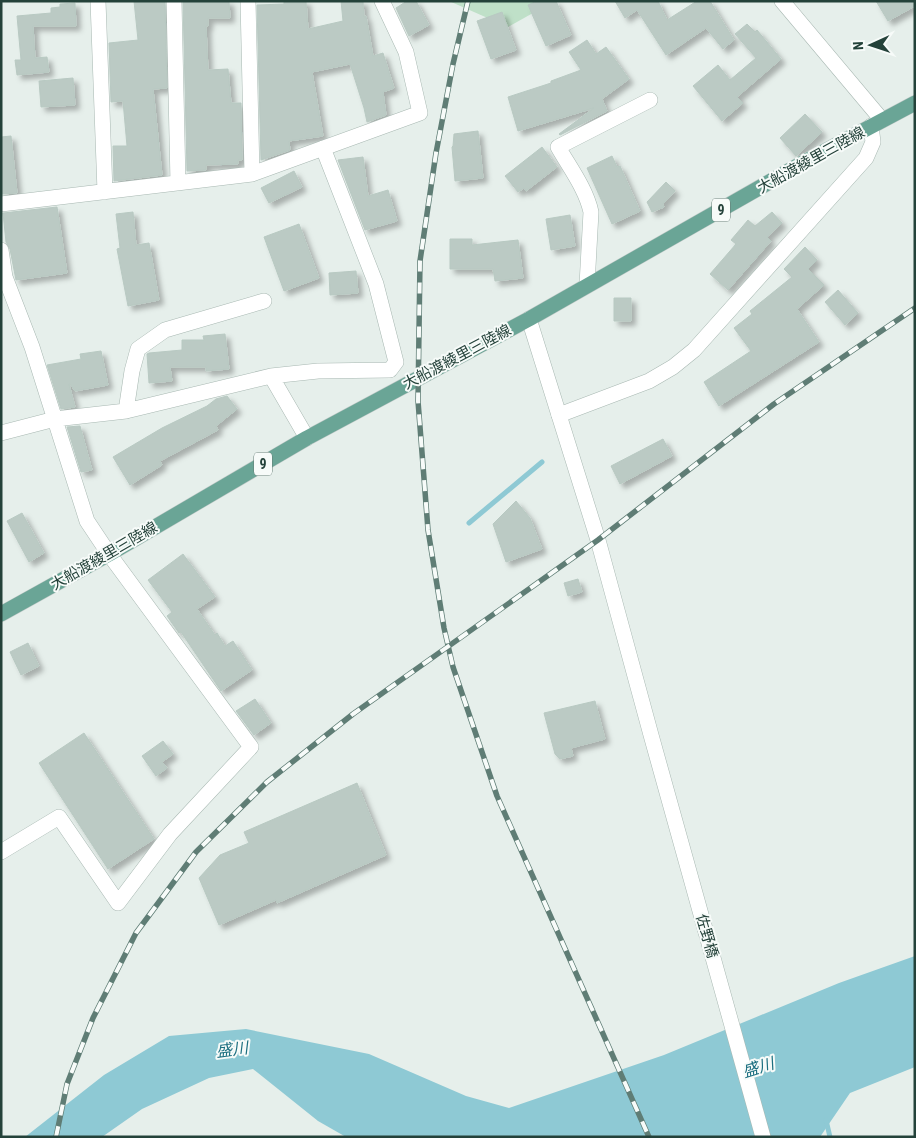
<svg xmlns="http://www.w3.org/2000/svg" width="916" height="1138" font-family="'Roboto Condensed','Noto Sans JP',sans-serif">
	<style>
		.green { fill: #bfe0c8 }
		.water { fill: #8ec9d4 }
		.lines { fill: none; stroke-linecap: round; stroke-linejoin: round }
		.stream { stroke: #8ec9d4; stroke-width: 5 }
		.building { fill: #bbcac4; stroke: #b8c9c2; filter: url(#shadow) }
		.minor-casing { stroke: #a8b8b2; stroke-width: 16 }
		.tertiary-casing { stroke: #a8b8b2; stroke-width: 16 }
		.primary-casing { stroke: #c2cac8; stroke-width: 16 }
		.minor { stroke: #fff; stroke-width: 15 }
		.tertiary { stroke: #fff; stroke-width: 15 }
		.primary { stroke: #6aa596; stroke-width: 15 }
		.rail-casing { stroke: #5f7d75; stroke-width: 5.5 }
		.rail { stroke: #f7fbf9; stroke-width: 4; stroke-dasharray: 11; stroke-linecap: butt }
		.labels { text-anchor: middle; stroke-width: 4; stroke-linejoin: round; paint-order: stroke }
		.shield { fill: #f7fbf9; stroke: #637a73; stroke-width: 1 }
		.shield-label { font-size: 14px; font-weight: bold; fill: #24423a }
		.street-label { font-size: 15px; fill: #24423a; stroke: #f7fbf9 }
		.water-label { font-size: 16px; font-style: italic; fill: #1c6f80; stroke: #f7fbf9 }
	</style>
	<defs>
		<filter id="shadow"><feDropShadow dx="4.5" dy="4.5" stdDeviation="2.5" flood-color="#0004"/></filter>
	</defs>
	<rect width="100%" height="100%" fill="#e6efeb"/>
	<path class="green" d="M449 1H533V13L508 27Z"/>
	<path class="water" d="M915 956V1067L850 1093 820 1137H346L318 1121 253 1069 209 1078 142 1109 102 1137H25L104 1075 169 1036 246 1029 369 1054 466 1096 509 1108 664 1055 839 983Z"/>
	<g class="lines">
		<path class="stream" d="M469 523 542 462
			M826 1120 830 1137"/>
	</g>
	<path class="building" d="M134 1H165L167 88 153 89 162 175 114 181 113 146H127L123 101 111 102 109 43 138 40Z
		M183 1H229L230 18H208V26H206L208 70 228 69 231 103H241L242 160H238V164L206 165V170L187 171Z
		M284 1H306L308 29 343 21 341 1H363L364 17 366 16 373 56 383 53 394 88 383 92 386 115 367 122 364 108 350 64 312 72 323 136 289 141 290 150 261 160 257 5 284 4Z
		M407 1H416L429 25 409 36 396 8Z
		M537 1H556L571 35 546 46 528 5Z
		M615 1H658L667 20 697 1H710L734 40 723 49 706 28 666 55 637 10 625 18Z
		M876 1H915V6L888 21Z
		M75 3 76 26H33L35 58 47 57 49 72 17 75 15 60H21L17 16 51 13V8L60 7V4Z
		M502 12 516 50 491 59 477 21Z
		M747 24 755 32 757 30 781 59 737 97 743 103 722 121 693 86 718 65 730 80 756 58 735 34Z
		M587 40 596 54 606 47 629 79 602 99 607 111 560 135 559 134 594 108 518 131 508 97 551 83V81L581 70 569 52Z
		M73 78 75 105 41 107 39 81Z
		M805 114 822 132 796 156 780 138Z
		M478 131 483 178 455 181 452 147 453 146 454 134Z
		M11 136 17 193 2 194 1 137Z
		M542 147 557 167 526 191 524 188 518 192 505 176Z
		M612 156 617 167 620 166 640 211 612 224 587 168Z
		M363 157 368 196 388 190 397 221 365 230 338 160Z
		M294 171 302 187 269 203 261 188Z
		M666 182 675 191 663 204 664 207 652 212 647 202Z
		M57 207 67 273 16 280 10 249 6 242 3 213Z
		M133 212 136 245 149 243 159 300 128 306 117 249 120 248 116 214Z
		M772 212 782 223 767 237 771 241 728 290 710 274 736 244 731 240 748 220 755 226Z
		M570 215 575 246 551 250 546 219Z
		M299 224 319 278 284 291 264 237Z
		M450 239H472V245L518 240 523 278 495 281 493 269H450Z
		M805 247 817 260 808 269 824 285 797 309 819 342 719 406 704 382 751 351 734 328 752 314 750 311 792 277 784 269Z
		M356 271 358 293 330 295 329 273Z
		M838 290 858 313 845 325 825 302Z
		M614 298H631V321H614Z
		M225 334 229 369 206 371V367H170L172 381 149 383 147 354 149 353 182 350V340H204L203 336Z
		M101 351 108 385 75 391 70 384H69L75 407 61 409 47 365 81 359 80 354Z
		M227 396 237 409 216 426 218 430 160 461 162 465 130 485 113 457 162 428 207 406 216 399Z
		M80 426 92 470 81 472 67 427Z
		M663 439 672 456 620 484 611 466Z
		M516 501 530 518 542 549 506 562 493 524Z
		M22 513 44 553 29 562 7 521Z
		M183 554 215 597 197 609 215 635 217 633 225 646 233 641 252 670 221 691 181 632 179 633 167 616 172 612 148 580Z
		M578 579 582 592 568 596 564 583Z
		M28 643 39 666 21 675 10 652Z
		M255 699 271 723 254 735 236 711Z
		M595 701 605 739 571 748 573 756 560 759 555 754 544 713Z
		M84 733 154 839 108 869 39 763Z
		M163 741 173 754 162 762 167 768 156 776 142 756Z
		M357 783 386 855 277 903 276 900 219 925 199 878 220 855 249 843 244 832Z"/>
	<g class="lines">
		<defs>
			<path id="minor" d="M98 1 105 192
				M174 1 178 183
				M248 1 252 174
				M782 1 882 120
				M1 204 252 174 420 113 406 52 382 1
				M1 250 5 277 32 347 87 521 109 554 251 747 170 834 118 903 59 817 1 852
				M587 285 591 212C586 189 570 168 558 147L650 100
				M271 376 318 371 390 370 396 362 376 284 323 148
				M126 411 132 371 138 349 165 330 264 301
				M559 415 649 381 673 367 694 350 866 158 873 142 871 126
				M1 433 55 419 126 411 271 376 307 438"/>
			<path id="tertiary" d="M529 319 598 540 651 735 763 1137"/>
			<path id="primary" d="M1 614 109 554 307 438 529 319 808 160 915 103"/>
		</defs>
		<use href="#minor" class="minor-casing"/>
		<use href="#tertiary" class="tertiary-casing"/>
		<use href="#primary" class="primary-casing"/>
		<use href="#minor" class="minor"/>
		<use href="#tertiary" class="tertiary"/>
		<use href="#primary" class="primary"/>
		<defs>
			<path id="rail" d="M468 1 453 64 436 153 420 261 418 401 428 530 444 628 453 667 497 796 649 1137
				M56 1137 67 1084 93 1018 136 933 196 852 267 782 353 714 598 540 774 404 915 308"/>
		</defs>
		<use href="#rail" class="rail-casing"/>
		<use href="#rail" class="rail"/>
	</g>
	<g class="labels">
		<g class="shield">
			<rect x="712" y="198.5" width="18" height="23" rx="4"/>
			<rect x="254" y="452.5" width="18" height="23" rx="4"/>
		</g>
		<g class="shield-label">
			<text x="721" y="215">9</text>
			<text x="263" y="469">9</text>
		</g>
		<g class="street-label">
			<text transform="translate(811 160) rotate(-29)" y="5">大船渡綾里三陸線</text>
			<text transform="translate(457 357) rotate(-28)" y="5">大船渡綾里三陸線</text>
			<text transform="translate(104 556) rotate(-30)" y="5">大船渡綾里三陸線</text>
			<text transform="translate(707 936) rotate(74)" y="5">佐野橋</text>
		</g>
		<g class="water-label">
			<text transform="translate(232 1049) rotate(-7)" y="6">盛川</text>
			<text transform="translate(758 1067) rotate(-17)" y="6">盛川</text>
		</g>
	</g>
	<rect width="916" height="1138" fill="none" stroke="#24423a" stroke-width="5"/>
	<g transform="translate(871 45) rotate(267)" stroke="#f7fbf9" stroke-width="4" paint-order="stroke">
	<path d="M0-4L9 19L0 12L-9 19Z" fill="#24423a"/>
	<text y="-8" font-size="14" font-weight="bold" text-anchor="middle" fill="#24423a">N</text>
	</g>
</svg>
